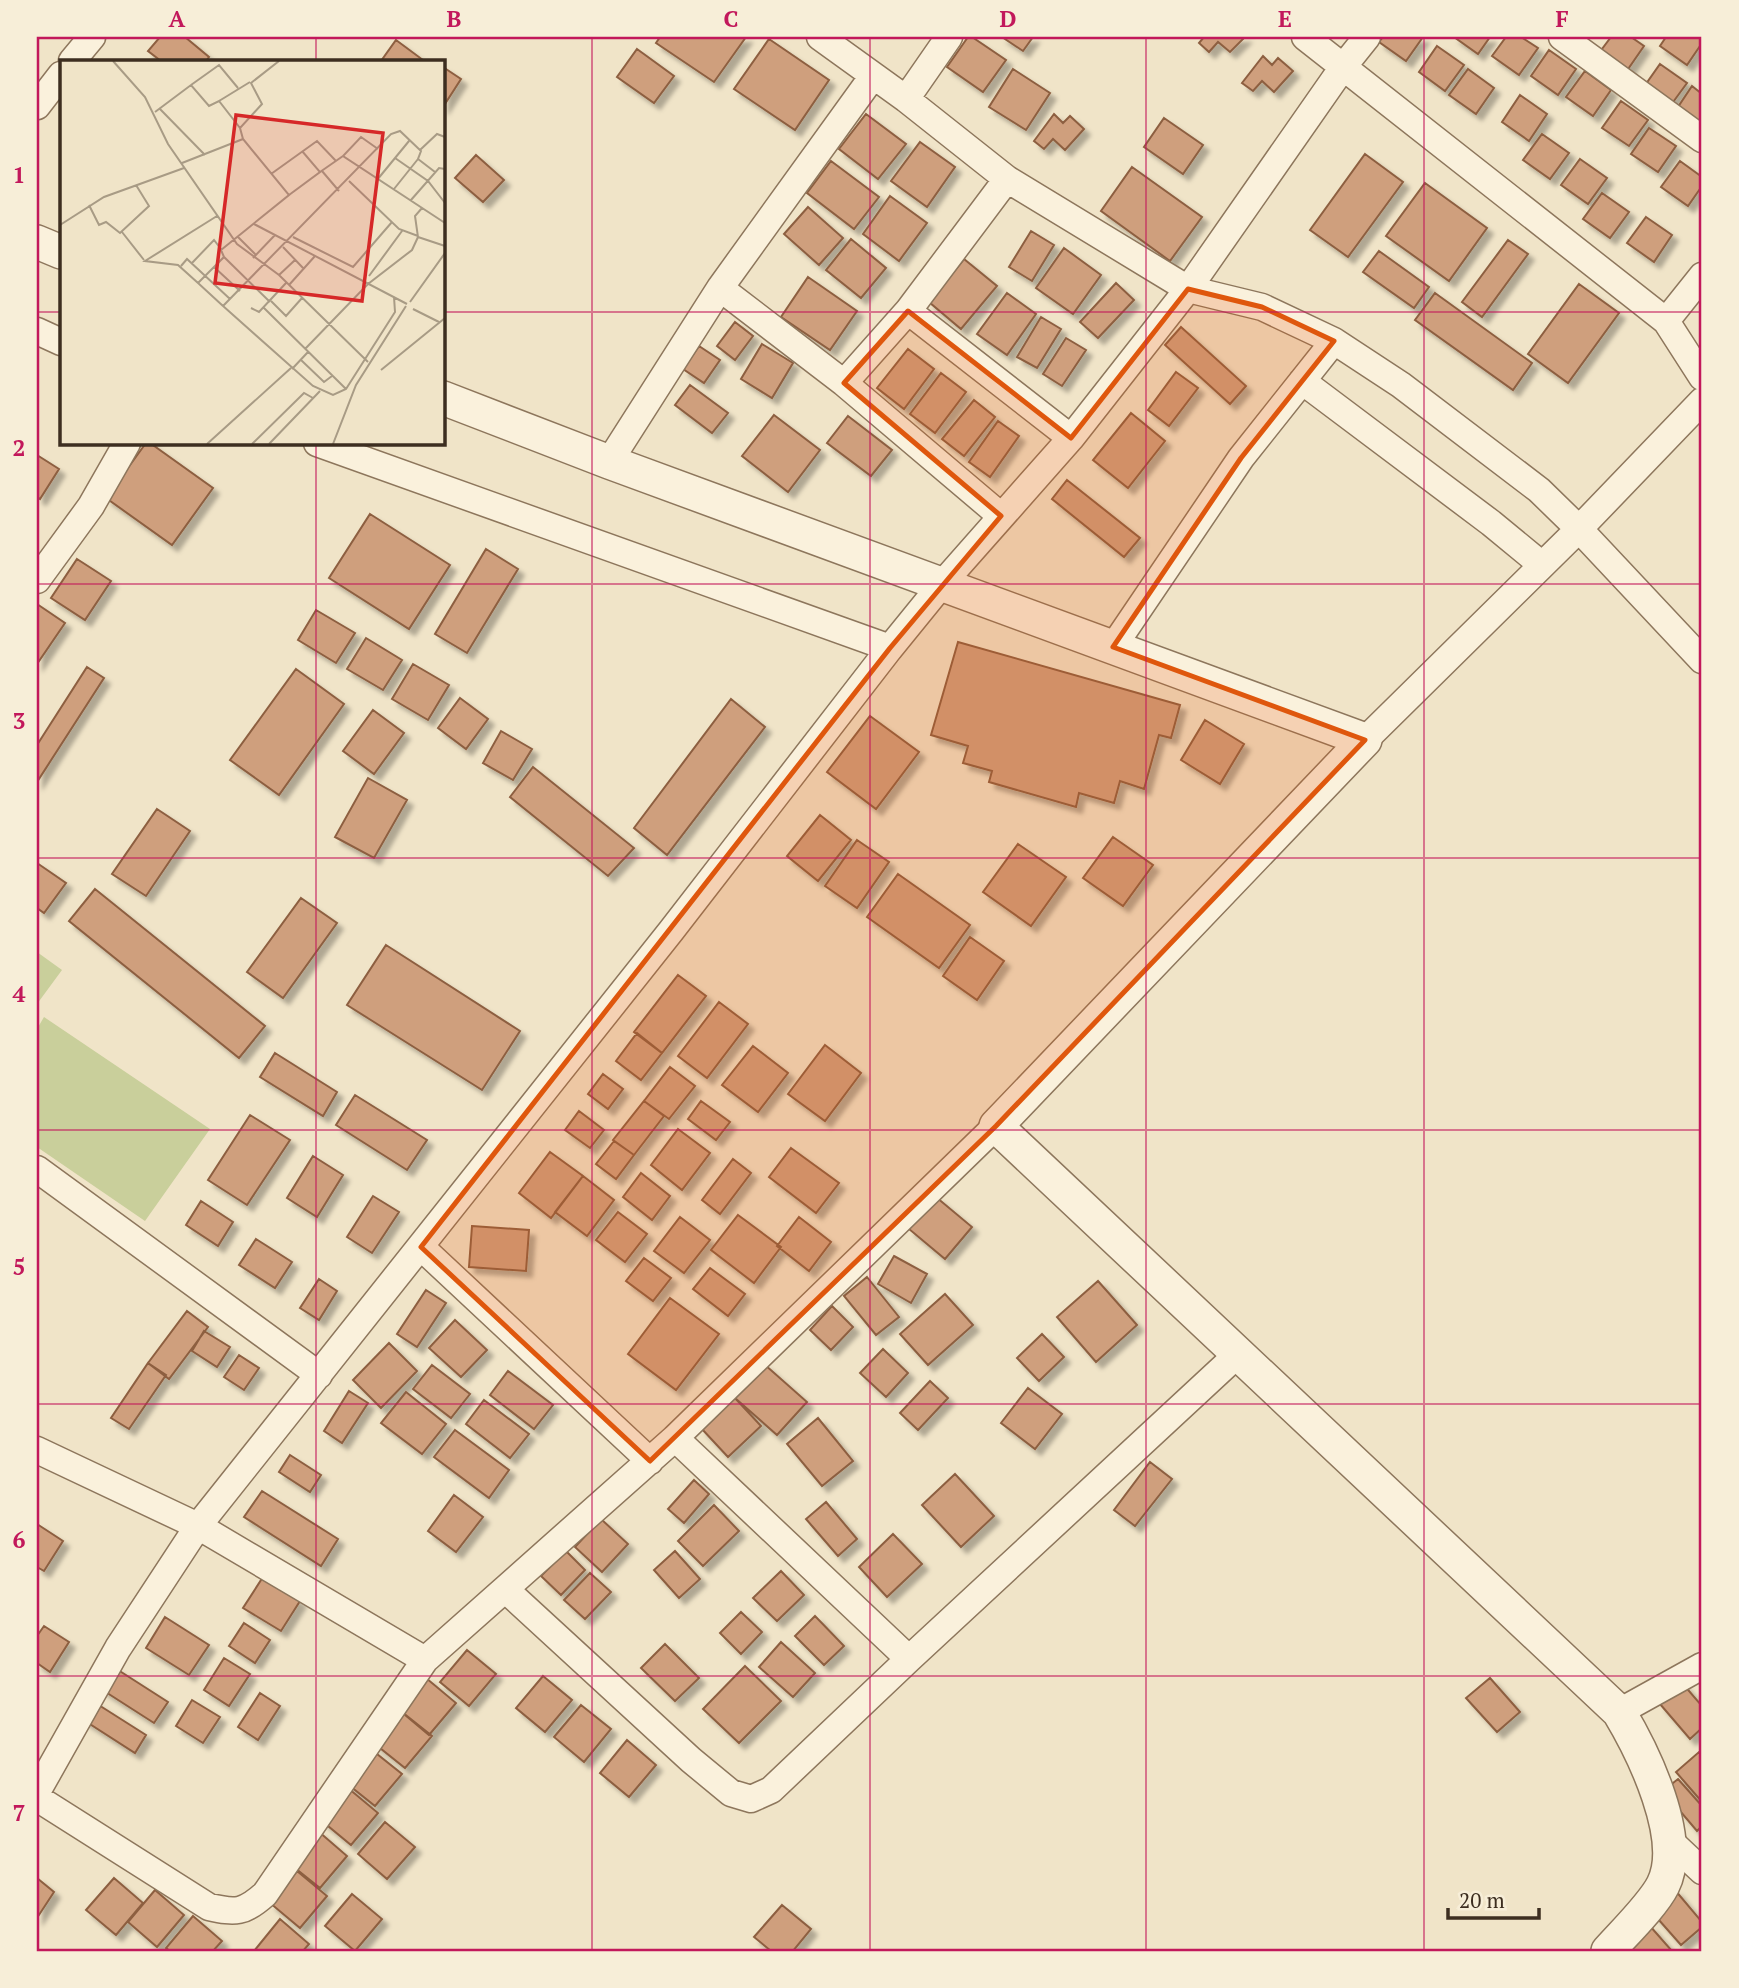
<svg xmlns="http://www.w3.org/2000/svg" width="1739" height="1988" font-family="'PT Serif',serif">
	<style>
		.green { fill: #c9cf9b }
		.building { fill: #cf9f7d; stroke: #8d5f41; stroke-width: 2; filter: url(#shadow) }
		.lines { fill: none; stroke-linecap: round; stroke-linejoin: round }
		.minor-casing { stroke: #8d765c; stroke-width: 29 }
		.tertiary-casing { stroke: #8d765c; stroke-width: 36 }
		.minor { stroke: #faf1dc; stroke-width: 26 }
		.tertiary { stroke: #faf1dc; stroke-width: 33 }
		.marked { fill: #df570d; fill-opacity: 0.2; stroke: #df570d; stroke-width: 5; stroke-linejoin: round }
		.grid { fill: none; stroke: #c2185b; stroke-width: 2; stroke-opacity: 0.55 }
		.inset-road { fill: none; stroke: #a89b85; stroke-width: 2 }
		.view { fill: #d62828; fill-opacity: 0.15; stroke: #d62828; stroke-width: 3.5 }
		.inset-edge { fill: none; stroke: #3d2e20; stroke-width: 3.5 }
		.neatline { fill: none; stroke: #c2185b; stroke-width: 2.5 }
		.grid-label { font-size: 23px; text-anchor: middle; font-weight: bold; fill: #c2185b }
	</style>
	<defs>
		<filter id="shadow"><feDropShadow dx="6" dy="6" stdDeviation="2" flood-color="#0004"/></filter>
	</defs>
	<rect width="100%" height="100%" fill="#f0e4c8"/>
	<path class="green" d="M37 952 62 970 37 1004Z
		M44 1017 210 1129 145 1221 37 1147V1029Z"/>
	<path class="building" d="M160 37H185L209 57 206 61H161L148 51Z
		M660 37H746L714 82 656 43Z
		M968 37H972L1006 60 983 92 947 67Z
		M1002 37H1033L1023 51Z
		M1204 37H1245L1230 52 1218 42 1209 52 1199 43Z
		M1383 37H1423L1406 61 1379 42Z
		M1454 37H1490L1478 54Z
		M1506 37H1521L1538 48 1519 75 1492 56Z
		M1611 37H1631L1644 46 1626 72 1599 53Z
		M1666 37H1702V43L1687 65 1660 46Z
		M769 39 829 80 795 130 734 89Z
		M396 40 423 60 422 61H381Z
		M1437 46 1464 65 1445 91 1419 72Z
		M637 49 674 76 654 103 617 77Z
		M1549 50 1576 69 1558 95 1531 76Z
		M1263 56 1272 65 1278 58 1293 71 1274 92 1262 81 1253 91 1242 83Z
		M1660 64 1687 83 1668 109 1641 91Z
		M443 67 461 79 443 107Z
		M1013 69 1050 93 1026 130 989 107Z
		M1468 69 1494 88 1476 114 1449 95Z
		M1585 71 1611 90 1593 116 1566 97Z
		M1692 86 1702 94V129L1674 113Z
		M1520 95 1547 114 1529 141 1502 122Z
		M1621 101 1648 120 1629 146 1602 128Z
		M866 114 906 144 878 179 839 149Z
		M1054 114 1063 123 1070 116 1084 129 1065 150 1053 139 1044 149 1034 141Z
		M1164 118 1203 145 1183 174 1144 147Z
		M1649 128 1676 146 1658 172 1631 154Z
		M1542 134 1569 153 1550 179 1523 160Z
		M920 142 955 167 927 207 891 181Z
		M1365 154 1403 182 1348 257 1310 230Z
		M476 155 504 180 483 202 455 178Z
		M1580 159 1607 178 1588 204 1561 185Z
		M831 161 879 197 854 229 807 193Z
		M1680 161 1702 177V186L1688 206 1661 187Z
		M1132 167 1202 217 1170 261 1101 211Z
		M1425 183 1487 228 1449 281 1386 236Z
		M1602 193 1629 212 1610 238 1583 219Z
		M890 196 927 223 899 261 863 234Z
		M808 207 843 238 819 265 784 234Z
		M1646 217 1672 235 1654 262 1627 243Z
		M1031 231 1054 245 1032 281 1009 267Z
		M851 239 886 268 861 298 826 270Z
		M1508 240 1528 254 1482 317 1462 302Z
		M1064 248 1101 275 1073 314 1036 288Z
		M1379 251 1429 287 1414 308 1363 272Z
		M964 259 997 286 961 329 929 302Z
		M808 277 857 311 830 350 781 317Z
		M1116 283 1134 300 1098 338 1080 322Z
		M1579 284 1619 313 1568 383 1528 354Z
		M1007 293 1036 314 1007 355 977 334Z
		M1435 293 1532 363 1513 390 1415 320Z
		M1041 317 1061 329 1037 368 1017 357Z
		M735 322 753 336 735 360 717 346Z
		M1181 327 1246 386 1230 404 1165 345Z
		M1066 338 1086 350 1062 386 1043 374Z
		M762 344 793 363 772 398 741 379Z
		M699 346 720 360 704 383 683 369Z
		M908 349 934 369 904 409 877 388Z
		M1176 372 1198 388 1169 426 1148 410Z
		M941 373 966 392 935 433 910 414Z
		M690 385 728 413 712 433 675 405Z
		M974 400 995 417 964 456 942 439Z
		M1131 413 1165 441 1128 488 1093 460Z
		M774 415 820 450 788 492 742 456Z
		M848 416 892 450 871 476 827 443Z
		M998 421 1019 436 990 477 969 462Z
		M146 443H150L213 488 172 545 106 498Z
		M37 455 59 469 40 499 37 497Z
		M1067 480 1140 538 1124 557 1052 499Z
		M370 514 450 565 409 629 329 578Z
		M486 549 518 569 467 653 435 634Z
		M77 559 111 581 85 620 51 598Z
		M37 604 65 623 37 664Z
		M316 610 355 633 336 663 298 640Z
		M366 638 402 660 383 690 347 669Z
		M958 642 1180 705 1171 738 1159 735 1144 789 1120 781 1114 803 1079 793 1076 807 989 782 992 771 963 763 968 746 931 735Z
		M413 664 449 685 428 720 392 699Z
		M87 667 104 678 37 782V745Z
		M296 669 344 704 279 795 230 760Z
		M460 698 488 719 466 749 438 728Z
		M731 699 765 727 667 855 634 828Z
		M373 710 404 733 374 774 343 751Z
		M870 716 919 752 876 809 827 772Z
		M1205 720 1244 744 1220 784 1181 760Z
		M501 731 532 749 513 780 483 763Z
		M533 767 634 848 608 876 510 797Z
		M368 778 407 800 374 858 335 837Z
		M157 809 190 831 146 896 112 874Z
		M820 815 851 840 818 881 787 856Z
		M1113 837 1153 865 1123 906 1083 878Z
		M857 840 889 862 857 908 825 886Z
		M1018 844 1066 877 1031 926 983 892Z
		M37 863 66 883 44 913 37 908Z
		M898 874 970 925 939 968 867 917Z
		M95 889 265 1026 239 1058 69 921Z
		M301 898 337 923 283 998 247 972Z
		M970 937 1004 961 977 1000 943 976Z
		M386 945 520 1031 482 1090 347 1005Z
		M678 975 706 996 662 1053 634 1032Z
		M719 1002 748 1024 707 1078 678 1056Z
		M637 1033 662 1053 641 1080 616 1061Z
		M825 1045 861 1073 825 1121 788 1094Z
		M753 1046 788 1073 758 1112 722 1085Z
		M275 1053 337 1092 323 1116 260 1077Z
		M670 1067 695 1086 669 1119 644 1101Z
		M603 1074 623 1089 608 1109 588 1094Z
		M355 1095 427 1140 407 1170 336 1125Z
		M644 1101 664 1116 634 1155 613 1140Z
		M701 1101 730 1122 716 1140 688 1119Z
		M579 1111 604 1130 590 1148 565 1130Z
		M250 1115 290 1140 247 1205 208 1180Z
		M678 1129 710 1153 682 1190 651 1165Z
		M614 1141 634 1155 616 1179 596 1164Z
		M791 1148 839 1183 816 1213 769 1177Z
		M550 1152 583 1176 551 1218 519 1193Z
		M313 1156 343 1175 317 1217 287 1198Z
		M733 1159 751 1173 720 1214 702 1200Z
		M641 1173 670 1196 652 1220 623 1197Z
		M583 1176 614 1200 587 1236 555 1212Z
		M373 1196 399 1212 372 1253 347 1237Z
		M936 1197 972 1227 945 1259 909 1229Z
		M201 1201 233 1222 218 1246 186 1225Z
		M618 1212 647 1234 625 1262 596 1240Z
		M738 1215 781 1247 754 1283 711 1250Z
		M680 1217 710 1240 684 1273 654 1251Z
		M799 1217 831 1242 809 1271 777 1246Z
		M472 1226 529 1230 526 1271 469 1267Z
		M256 1239 292 1262 275 1288 239 1265Z
		M894 1256 927 1274 911 1303 878 1284Z
		M644 1258 671 1278 653 1301 626 1281Z
		M710 1268 745 1294 728 1316 693 1289Z
		M867 1277 899 1317 876 1335 844 1296Z
		M319 1279 337 1291 319 1320 300 1308Z
		M1098 1281 1137 1325 1096 1362 1057 1317Z
		M426 1290 446 1303 417 1347 397 1334Z
		M945 1294 973 1325 928 1365 900 1334Z
		M670 1298 719 1334 676 1390 628 1354Z
		M832 1306 853 1327 831 1350 810 1330Z
		M187 1311 208 1327 169 1379 148 1363Z
		M455 1320 487 1350 461 1377 429 1348Z
		M204 1331 230 1347 217 1367 192 1351Z
		M1042 1334 1064 1357 1039 1381 1017 1358Z
		M389 1343 417 1371 381 1408 353 1380Z
		M883 1349 908 1373 886 1397 860 1373Z
		M239 1355 259 1368 244 1390 224 1377Z
		M148 1363 166 1375 129 1429 111 1418Z
		M764 1364 807 1402 777 1435 735 1398Z
		M432 1365 470 1394 451 1418 413 1389Z
		M508 1371 553 1405 534 1429 490 1395Z
		M930 1381 948 1398 918 1430 900 1413Z
		M1028 1388 1062 1414 1035 1449 1001 1423Z
		M349 1391 368 1403 342 1443 324 1431Z
		M406 1392 446 1424 422 1454 381 1423Z
		M734 1397 761 1426 728 1457 701 1428Z
		M484 1400 529 1434 510 1458 466 1424Z
		M818 1418 853 1461 822 1486 787 1444Z
		M455 1430 509 1470 489 1498 434 1457Z
		M290 1455 321 1475 310 1492 279 1472Z
		M1150 1462 1172 1479 1135 1526 1114 1510Z
		M955 1474 994 1516 961 1547 922 1505Z
		M694 1480 709 1494 684 1523 668 1509Z
		M262 1491 338 1539 321 1566 244 1517Z
		M454 1495 483 1517 456 1552 428 1531Z
		M826 1502 857 1539 838 1556 806 1519Z
		M714 1505 739 1531 703 1566 678 1541Z
		M601 1519 628 1544 602 1572 575 1547Z
		M37 1524 63 1541 44 1571 37 1567Z
		M893 1534 922 1564 887 1597 859 1567Z
		M566 1551 585 1570 561 1595 541 1576Z
		M675 1551 700 1579 679 1598 654 1570Z
		M781 1571 804 1595 777 1621 753 1598Z
		M590 1573 611 1592 585 1619 564 1600Z
		M263 1577 300 1601 281 1631 243 1608Z
		M741 1612 762 1632 741 1654 720 1633Z
		M815 1616 844 1646 824 1665 795 1636Z
		M165 1617 209 1645 189 1675 146 1648Z
		M244 1623 270 1640 255 1663 229 1646Z
		M44 1626 69 1642 50 1672 37 1663V1636Z
		M781 1642 815 1673 793 1697 759 1667Z
		M665 1644 699 1678 675 1701 641 1668Z
		M467 1650 496 1674 469 1706 440 1682Z
		M224 1658 250 1674 229 1706 204 1690Z
		M745 1666 781 1701 739 1743 703 1709Z
		M115 1668 168 1702 154 1723 101 1689Z
		M543 1676 572 1700 545 1732 516 1708Z
		M426 1678 456 1703 429 1735 399 1710Z
		M1490 1678 1520 1712 1497 1732 1466 1698Z
		M1683 1684 1702 1706V1728L1690 1739 1660 1704Z
		M260 1693 280 1706 258 1740 238 1727Z
		M192 1700 220 1717 203 1743 176 1726Z
		M94 1702 146 1735 135 1753 82 1719Z
		M581 1705 611 1729 584 1762 554 1737Z
		M402 1712 432 1736 405 1768 375 1744Z
		M627 1740 656 1765 629 1797 600 1773Z
		M372 1750 402 1774 375 1806 345 1782Z
		M1699 1752 1702 1755V1802L1676 1772Z
		M1678 1779 1702 1806V1826L1697 1831 1663 1791Z
		M348 1788 378 1813 351 1845 322 1821Z
		M385 1822 415 1847 387 1879 358 1854Z
		M318 1831 347 1856 320 1888 290 1864Z
		M297 1871 327 1896 300 1928 270 1903Z
		M37 1878 54 1892 37 1918Z
		M114 1878 143 1903 116 1935 86 1910Z
		M155 1890 184 1915 157 1947 128 1922Z
		M1675 1890 1702 1922V1927L1681 1945 1651 1911Z
		M352 1894 382 1919 355 1951 325 1926Z
		M782 1905 811 1929 793 1951H771L754 1937Z
		M193 1916 222 1941 213 1951H170L166 1948Z
		M280 1919 309 1944 303 1951H254Z
		M1650 1926 1672 1951H1632L1627 1946Z"/>
	<g class="lines">
		<defs>
			<path id="minor" d="M820 37 906 99 1007 179 1188 289 1262 307 1334 341 1401 385 1539 490 1579 529 1702 660
				M1305 37 1666 321 1702 276
				M1562 37 1702 139
				M72 61 92 37
				M906 99 949 37
				M37 106 61 75
				M720 288 844 383 1001 516
				M908 311 1071 438
				M1666 321 1702 377
				M37 331 61 342
				M1302 381 1491 523 1542 565
				M844 383 908 311 1007 179
				M317 443 890 648
				M609 462 720 288 873 76
				M37 580 91 506 127 443
				M1113 647 1241 458 1334 341
				M1365 740 1579 529 1702 401
				M37 1169 319 1375
				M421 1247 650 1461
				M37 1450 198 1526 425 1660 265 1894C244 1913 236 1913 209 1907L37 1798
				M506 1590 691 1760 731 1793 751 1799 771 1790 909 1659 1239 1353
				M909 1659 675 1438 996 1126
				M425 1660 675 1438
				M1619 1712 1702 1666
				M37 1792 118 1648 198 1526 671 931 890 648 942 584 1071 438 1188 289 1343 67 1367 37
				M1669 1840 1702 1871"/>
			<path id="tertiary" d="M37 242 61 252
				M443 398 609 462 1365 740 996 1126 1619 1712C1643 1752 1686 1839 1663 1885 1653 1905 1624 1933 1608 1951"/>
		</defs>
		<use href="#minor" class="minor-casing"/>
		<use href="#tertiary" class="tertiary-casing"/>
		<use href="#minor" class="minor"/>
		<use href="#tertiary" class="tertiary"/>
	</g>
	<path class="marked" d="M1188 289 1262 307 1334 341 1241 458 1113 647 1365 740 996 1126 650 1461 421 1247 890 648 1001 516 844 383 908 311 1071 438Z"/>
	<path class="grid" d="M316 37V61M592 37V1951M870 37V1951M1146 37V1951M1424 37V1951M37 312H61M443 312H1702M316 443V1951M37 584H1702M37 858H1702M37 1130H1702M37 1404H1702M37 1676H1702"/>
	<g transform="translate(60 60)">
		<rect width="385" height="385" fill="#f0e4c8"/>
		<path class="inset-road" d="M53 1 85 37 108 84 177 184 219 215 308 302M131 25 159 5 178 28M159 41 190 22M99 48 145 95M95 52 131 25 149 46 159 41 180 68M318 89 301 77 283 96 385 163M360 90 377 74 385 77M335 98 368 121 385 143M122 103 183 79M262 111 279 131M260 112 283 96M211 114 257 81 276 101M317 120 349 81M289 121 339 169 358 176M334 129 358 99M229 135 260 112 242 91M351 140 379 108 385 109M29 145 39 165 46 162 60 173 89 146 76 125M194 164 347 244M0 165 44 137 124 108M62 172 84 200M178 177 196 195M233 177 293 207 332 162M358 177 385 186M223 187 244 209M164 197 161 190 229 135 183 79 180 68 202 44 191 23 219 1M193 198 215 175M132 203 154 180 161 189M121 206 127 199 170 239M154 207 180 231M219 215 235 200M309 216 342 171M138 223 118 205 85 201 157 156M229 225 255 196M334 237 335 252 286 329 273 335 253 326 163 246 331 74 340 71 361 91 358 99 375 112M211 241 226 256 242 238M350 242 385 193M163 246 138 223 164 197 210 242M191 248 199 252 226 223M204 248 286 329M353 249 379 262M245 289 308 224 352 190 358 177 355 156 362 148M241 300 264 322 272 316M232 309 248 292M321 310 385 258M147 384 231 308M192 384 244 333 253 338M209 384 260 331M273 384 296 325 346 246"/>
		<path class="view" d="M176 55 323 73 302 241 155 223Z"/>
		<rect width="385" height="385" class="inset-edge"/>
	</g>
	<rect width="1739" height="1988" fill="none" stroke="#f7eed8" stroke-width="77"/>
	<path d="M1448 1908v10h91v-10" fill="none" stroke="#3d2e20" stroke-width="3.5"/>
	<text x="1459" y="1908" font-size="21" fill="#3d2e20" stroke="#f7eed8" stroke-width="5" paint-order="stroke">20 m</text>
	<rect x="38" y="38" width="1662" height="1912" class="neatline"/>
	<g class="grid-label">
		<text x="177" y="27">A</text>
		<text x="454" y="27">B</text>
		<text x="731" y="27">C</text>
		<text x="1008" y="27">D</text>
		<text x="1285" y="27">E</text>
		<text x="1562" y="27">F</text>
		<text x="19" y="183">1</text>
		<text x="19" y="456">2</text>
		<text x="19" y="729">3</text>
		<text x="19" y="1002">4</text>
		<text x="19" y="1275">5</text>
		<text x="19" y="1548">6</text>
		<text x="19" y="1821">7</text>
	</g>
</svg>
